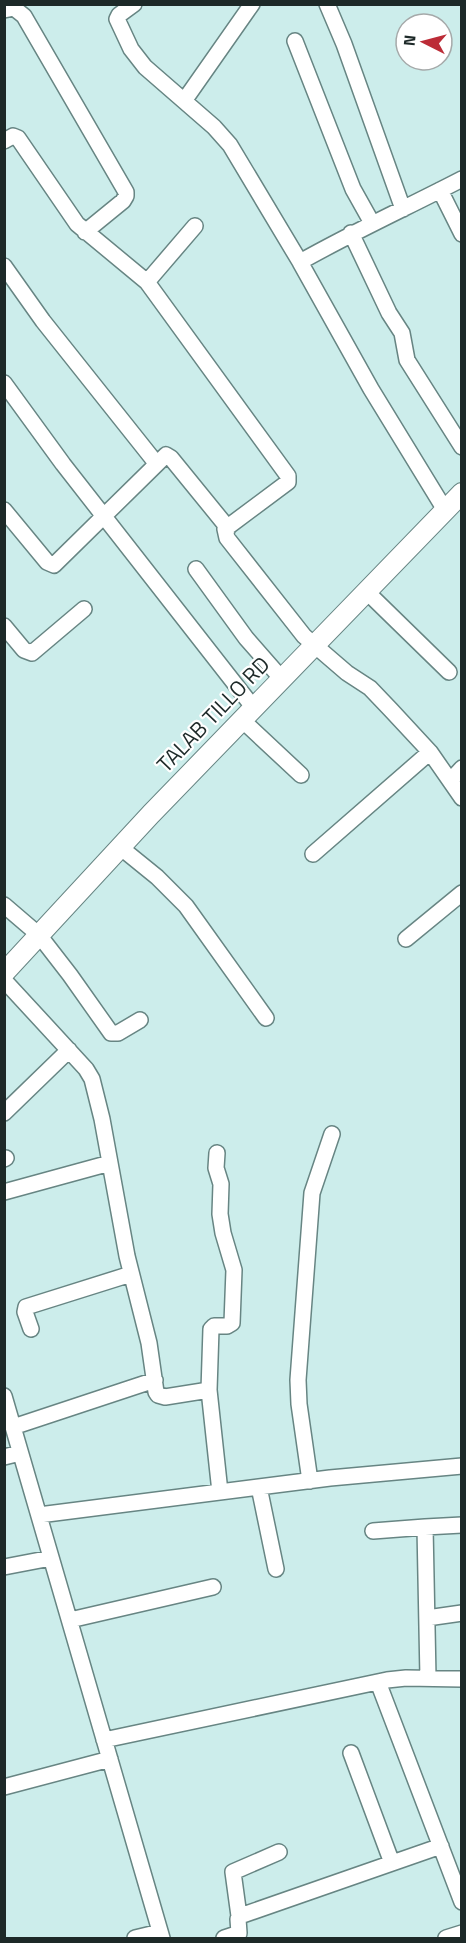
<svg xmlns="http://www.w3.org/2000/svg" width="466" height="1943" font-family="'Titillium Web',sans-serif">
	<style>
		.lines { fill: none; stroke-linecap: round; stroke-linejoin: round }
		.minor-casing { stroke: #678583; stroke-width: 18 }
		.major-casing { stroke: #678583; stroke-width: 22 }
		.minor { stroke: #fff; stroke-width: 15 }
		.major { stroke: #fff; stroke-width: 20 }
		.labels { text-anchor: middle; stroke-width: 4.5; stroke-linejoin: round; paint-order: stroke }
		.street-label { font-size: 22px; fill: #1d2928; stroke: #fff }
	</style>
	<rect width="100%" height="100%" fill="#ccedeb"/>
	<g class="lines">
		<defs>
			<path id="minor" d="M134 4 119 15 117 19 131 49 145 67 214 127 230 145 300 262 371 389 445 510
				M327 4 344 44 403 209
				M4 10 14 8 24 16 126 192V196L123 201 85 232
				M295 41 353 189 372 223
				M184 101 252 4
				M4 141 13 136 18 138 77 224 147 282 288 476V482L225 529 227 538 304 636 347 673 370 688 391 710 430 752 462 798
				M440 190 462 234
				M351 233 389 313 402 333 407 360 462 447
				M300 262C353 232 408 207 462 179
				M4 266 43 321 156 463
				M147 282 195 226
				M4 383 63 464 253 707
				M4 510 47 562 54 565 166 455 171 458 228 528
				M196 569 246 638 281 678
				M366 591 449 672
				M4 626 24 650 32 653 84 609
				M241 719 301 775
				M450 781 462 768
				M120 847 157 877 186 906 266 1018
				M313 854 430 752
				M4 905 39 935 70 975 111 1033H118L140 1020
				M406 939 462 893
				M4 980 86 1069 92 1079 102 1119 127 1256 149 1343 156 1392 158 1395 165 1397 209 1390 220 1492
				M4 1113 69 1050
				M4 1159 6 1158
				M4 1192 110 1163
				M31 1329 25 1312 26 1307 131 1274
				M209 1390 211 1329 214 1326H227L232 1323 234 1270 223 1233 220 1214 221 1184 216 1168 217 1153
				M4 1396 162 1938
				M13 1427 155 1380
				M4 1457 20 1453
				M310 1481 299 1404 298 1380 312 1193 332 1134
				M259 1487 276 1569
				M39 1515 330 1478 462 1466
				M373 1531 425 1527
				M4 1567 51 1558
				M427 1618 462 1613
				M70 1620 213 1587
				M428 1678 425 1527 462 1525
				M378 1682 462 1902
				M104 1740 387 1680 406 1678 462 1679
				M351 1753 392 1863
				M4 1787 110 1759
				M239 1916 233 1872 279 1852
				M135 1938 160 1932
				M224 1938 239 1933 238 1919 240 1916 441 1846
				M446 1938 462 1933"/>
			<path id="major" d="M4 973 151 814 462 493"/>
		</defs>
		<use href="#minor" class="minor-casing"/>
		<use href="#major" class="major-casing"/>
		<use href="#minor" class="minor"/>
		<use href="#major" class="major"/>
	</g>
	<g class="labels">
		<g class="street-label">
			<text transform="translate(213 714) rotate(-46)" y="8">TALAB TILLO RD</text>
		</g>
	</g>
	<rect width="466" height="1943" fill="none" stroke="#1d2928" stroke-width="12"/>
	<g transform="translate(424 42) rotate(276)"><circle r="28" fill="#ffffff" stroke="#a5a9a9" stroke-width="1.5"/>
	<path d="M0-4.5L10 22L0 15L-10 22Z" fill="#bc2c37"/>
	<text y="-9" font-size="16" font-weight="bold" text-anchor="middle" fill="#1d2928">N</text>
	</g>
</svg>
